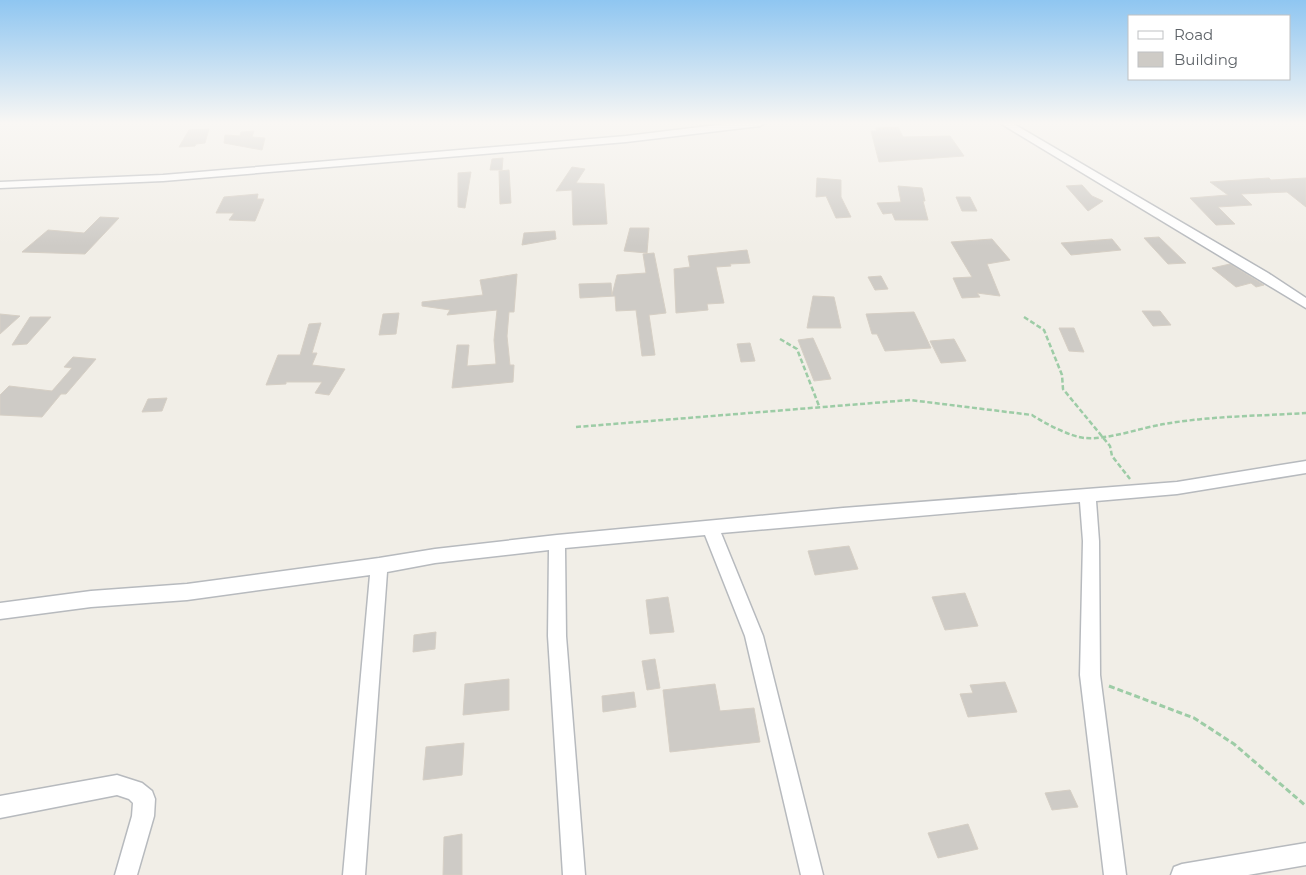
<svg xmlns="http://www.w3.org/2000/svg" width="1306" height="875" font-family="Montserrat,sans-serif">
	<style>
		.building { fill: #cecbc6; stroke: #d6cfc5 }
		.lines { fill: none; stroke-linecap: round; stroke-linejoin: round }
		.minor-casing { stroke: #b7babe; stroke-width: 3 }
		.path-far1 { stroke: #9dcca6; stroke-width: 2.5; stroke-dasharray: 5 2.5; stroke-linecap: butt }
		.path { stroke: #9dcca6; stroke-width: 3; stroke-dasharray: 6 3; stroke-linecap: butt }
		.minor { fill: #fff; fill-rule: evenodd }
	</style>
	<rect width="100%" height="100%" fill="#f1eee7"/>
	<path class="building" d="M898 127 903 137 950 136 964 156 879 162 871 131H877L876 128Z
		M209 129 205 143 196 144 195 146 179 147 189 130Z
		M254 131 252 137 265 138 262 150 224 143 225 135 240 136 241 132Z
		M503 158 502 170H490L492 159Z
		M572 167 585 169 576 183 604 184 607 224 573 225 572 190 556 191Z
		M509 170 511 203 500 204 499 171Z
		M471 172 465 208 458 207V173Z
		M817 178 841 180V197L851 217 836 218 826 196 816 197Z
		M1269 178 1271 180 1306 178V207L1287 192 1241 194 1252 205 1218 207 1235 224 1216 225 1190 198 1228 195 1210 182Z
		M1082 185 1092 196 1103 201 1088 211 1066 186Z
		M898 186 922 188 925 201H923L928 220H895L892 213 883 214 877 203 901 202Z
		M258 194 257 199H264L255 221 229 220 234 213H216L224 197Z
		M956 197H970L977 211H962Z
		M100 217 119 218 85 254 22 252 48 230 84 233Z
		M630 228H649L647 253 624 251Z
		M555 231 556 239 522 245 524 233Z
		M1159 237 1186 263 1168 264 1144 238Z
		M992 239 1010 260 987 264 1000 296 977 293 980 297 962 298 953 278 972 277 951 242Z
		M1112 239 1121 250 1071 255 1061 243Z
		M747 250 750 263 730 264 731 266 716 267 724 303 707 304 708 310 676 313 674 269 690 267 688 256Z
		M654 253 666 313 649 315 655 355 642 356 636 310 616 311 615 296 580 298 579 284 611 283 612 295 617 275 646 273 643 254Z
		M1230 264 1264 285 1256 287 1251 283 1236 287 1212 268Z
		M517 274 514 312H509L507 336 510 365H514L513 382 452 388 457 345H469L467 366 496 364 494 340 497 310 447 315 450 310 422 306V302L483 295 480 280Z
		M881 276 888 289 875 290 868 277Z
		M813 296 834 297 841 328H807Z
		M1142 311H1160L1171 325 1153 326Z
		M914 312 931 348 885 351 877 334H872L866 314Z
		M399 313 396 334 379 335 383 314Z
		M0 314 20 316 0 334Z
		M30 317H51L27 344 12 345Z
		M321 323 312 353H317L312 365 345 369 329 395 315 393 322 382H286V384L266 385 278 355H300L309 324Z
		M1059 328H1074L1084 352 1069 351Z
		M813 338 822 358 831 379 814 381 798 340Z
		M954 339 966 361 941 363 930 341Z
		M750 343 755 361 741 362 737 344Z
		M73 357 96 359 66 394H61L42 417 0 415V395L9 386 52 391 72 368 64 367Z
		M167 398 162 411 142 412 148 399Z
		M849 546 858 569 815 575 808 551Z
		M965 593 978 626 945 630 932 597Z
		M668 597 674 632 650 634 646 600Z
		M436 632 435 649 413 652 414 635Z
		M655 659 660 688 647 690 642 661Z
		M509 679V710L463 715 465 684Z
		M1005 682 1017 712 968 717 960 694 973 693 970 685Z
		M715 684 720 711 754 708 760 742 670 752 663 690Z
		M634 692 636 707 603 712 602 696Z
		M464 743 462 775 423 780 426 747Z
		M1070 790 1078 807 1052 810 1045 793Z
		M968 824 978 849 938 858 928 833Z
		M462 834V875H443L444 837Z"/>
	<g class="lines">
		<defs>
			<path id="minor" d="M733 123H765L760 126 626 142 163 181 0 188V182L163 175 626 136Z
				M1000 123H1012L1268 273 1306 298V308Z
				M1306 461V473L1177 494 1096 501 1099 541 1100 675 1126 875H1104L1080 675 1083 541 1080 502 721 533 763 636 823 875H801L745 636 705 535 565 548 566 636 585 875H563L548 636 549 550 435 563 387 572 365 875H343L370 575 187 600 91 607 0 619V603L91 591 187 584 379 558 435 549 557 535 843 508 1177 482Z
				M117 775 142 783 152 791 155 799 154 816 137 875H115L132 816 133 803 129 799 117 795 0 818V796Z
				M1306 843V865L1248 875H1171L1174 867 1182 864Z"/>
		</defs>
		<use href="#minor" class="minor-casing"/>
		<path class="path-far1" d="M1024 317 1044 330 1062 375 1063 389 1110 446 1112 456 1130 479
			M780 339 797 349 819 406
			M576 427 910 400 1032 415C1044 423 1071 437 1085 438 1108 440 1140 428 1164 424 1211 416 1259 416 1306 413"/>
		<path class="path" d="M1109 686 1194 718 1234 744 1306 806"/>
		<use href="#minor" class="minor"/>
	</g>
	<linearGradient id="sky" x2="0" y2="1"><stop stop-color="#8fc6f1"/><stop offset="0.5" stop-color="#f9f7f4"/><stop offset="1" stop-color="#f9f7f4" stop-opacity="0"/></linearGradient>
	<rect width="1306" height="246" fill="url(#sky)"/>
	<rect x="1128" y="15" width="162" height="65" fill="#ffffff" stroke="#bfc1c3"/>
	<rect x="1138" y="31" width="25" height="8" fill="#ffffff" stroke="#bfc1c3"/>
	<text x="1174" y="40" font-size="15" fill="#5e6368">Road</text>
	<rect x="1138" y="52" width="25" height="15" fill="#cecbc6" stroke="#bfc1c3"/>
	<text x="1174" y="65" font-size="15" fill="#5e6368">Building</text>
</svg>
